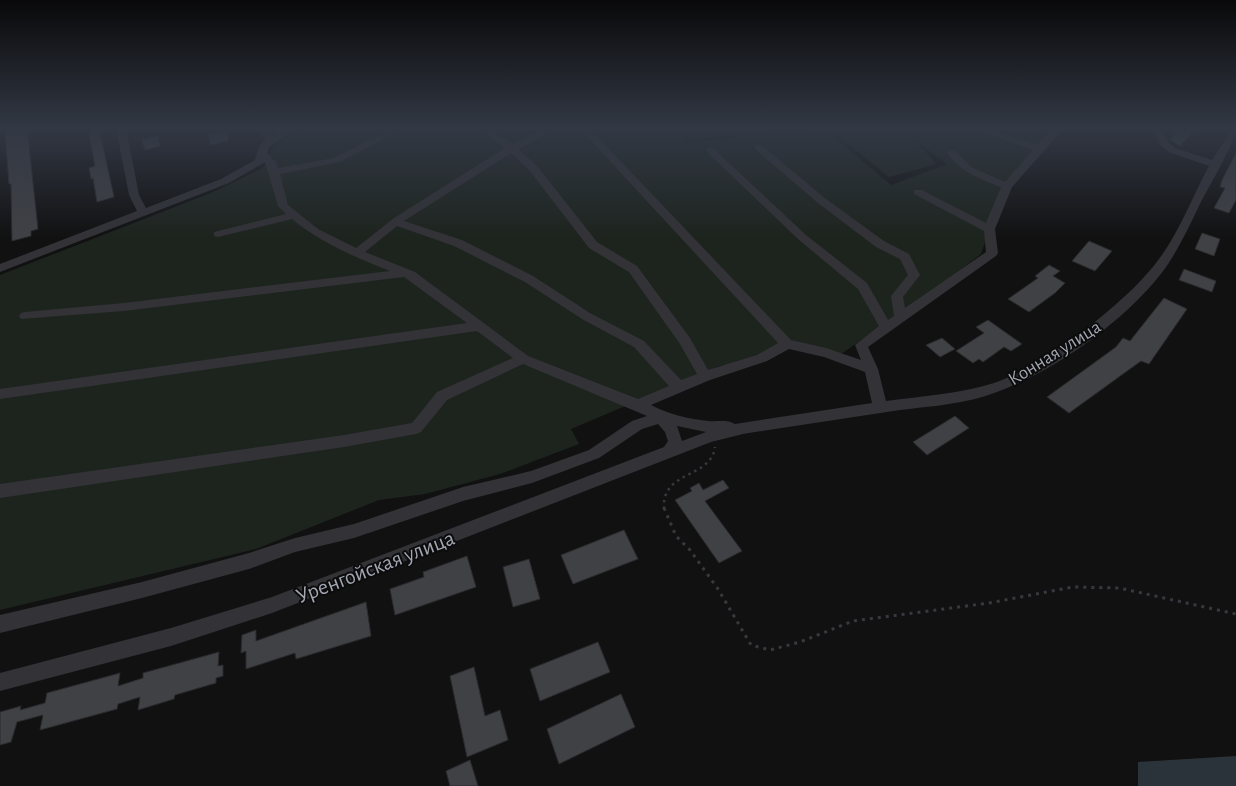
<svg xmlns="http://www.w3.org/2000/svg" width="1236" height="786" font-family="'Alegreya Sans',sans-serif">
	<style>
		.green { fill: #1d241e }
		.water { fill: #2b333a }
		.building { fill: #404145; stroke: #2b2b2e }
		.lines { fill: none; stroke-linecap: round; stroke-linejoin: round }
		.path-far1 { stroke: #38393e; stroke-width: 2.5; stroke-dasharray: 2.5 4; stroke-linecap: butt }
		.path { stroke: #38393e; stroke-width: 3; stroke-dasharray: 3 5; stroke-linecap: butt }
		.minor { fill: #323237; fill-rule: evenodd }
		.labels { text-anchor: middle; stroke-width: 4; stroke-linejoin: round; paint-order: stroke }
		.street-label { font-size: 19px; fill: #a2a7b2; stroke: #0c0c0d }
		.near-street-label { font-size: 22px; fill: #a2a7b2; stroke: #0c0c0d }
	</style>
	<rect width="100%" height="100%" fill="#111112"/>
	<path class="green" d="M303 128H783L683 140 685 143 823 128 891 185 947 164 911 137 937 164 889 177 829 128H1056L1005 184 981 254 934 290 841 354 794 341 759 361 720 366 571 429 579 444 500 474 425 494 379 500 256 549 0 610V275L211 193 263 168 275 143Z"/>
	<path class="water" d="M1236 756V786H1138V762Z"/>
	<path class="building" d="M10 128H27L38 229 31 231V236L12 241 11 184H9L5 131Z
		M88 128H99L114 197 97 202 93 178 91 179 89 168 95 166Z
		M1180 128H1196L1180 146 1170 140Z
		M227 131 228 141 210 145 208 135Z
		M158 136 160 146 145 150 142 140Z
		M1236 153V200L1229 213 1214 208 1225 188 1220 187 1222 180Z
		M1202 233 1220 239 1214 256 1195 249Z
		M1089 241 1112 251 1095 271 1072 261Z
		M1049 265 1060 271 1053 276 1065 283 1055 293 1029 312 1008 299 1038 278 1035 276Z
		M1184 269 1216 281 1212 292 1179 280Z
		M1164 298 1187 309 1149 364 1141 361 1069 413 1047 397 1116 347 1123 338 1130 341Z
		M988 320 1022 344 1011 351 1004 347 983 362 979 359 973 363 956 351 984 333 976 327Z
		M942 338 955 349 940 357 926 345Z
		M955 416 969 428 927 455 913 442Z
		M723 480 729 488 705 501 742 551 719 563 675 500 692 491 690 488 699 483 703 490Z
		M624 530 638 559 573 584 561 555Z
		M467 556 476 587 395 615 390 589 424 577 423 572Z
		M529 559 540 599 513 607 503 567Z
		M366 602 371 636 296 659 295 653 246 669V651L241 653 242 635 256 630V641Z
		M598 642 610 672 540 701 530 669Z
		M219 652 218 666 223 665V676L216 678V683L175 695 174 699 138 710 140 697 118 704 117 709 40 730 43 715 17 722 11 742 0 745V712L21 706 20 710 45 703 47 693 120 673 118 686 143 678V673Z
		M474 667 485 716 500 710 508 740 467 757 450 676Z
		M621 694 635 727 559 764 547 729Z
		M470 760 478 786H450L446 771Z"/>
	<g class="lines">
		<path class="path-far1" d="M664 509C661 470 711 479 715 447"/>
		<path class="path" d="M664 508 676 536 690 550 718 589 751 645 770 650 800 642 853 621 989 603 1073 587 1119 588 1236 614"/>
		<path class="minor" d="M116 128H126L139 195 146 208 221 179 255 160 259 146 266 139 254 128H265L272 135 284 128H296L269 147 267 153 276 162 278 168 334 158 393 128H405L340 162 280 174 288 205 318 229 356 248 394 218 505 148 478 128H489L513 144 545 128H558L518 149 538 167 597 242 637 266 690 338 708 370 757 355 778 343 584 133 571 128 590 129 791 340 826 348 861 360 855 345 879 326 858 289 798 239 707 152V148H713L806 235 867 283 888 320 894 316 891 296 908 275 900 259 876 247 818 203 755 149V145H761L826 199 884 241 909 254 920 275 903 297 905 308 986 252 984 231 914 194V190H922L986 223 1001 187C980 179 961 172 947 153L949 151H955L973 168 1005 182 1033 150 970 128H985L1036 145 1054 128H1064L1012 187 995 229 998 253 996 256 868 347 878 369 886 401C922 396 959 394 994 383 1044 366 1128 302 1159 259 1180 231 1192 197 1209 166L1169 152 1160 145 1152 128H1162L1169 143 1175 148 1212 160 1233 128H1236C1236 142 1206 191 1198 208 1186 233 1174 259 1156 280 1114 330 1039 382 975 399 951 405 925 407 900 410 848 418 795 426 743 434L711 442 272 613 171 646 0 691V673L171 628 272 597 664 447 668 441 665 432 658 424 642 429 599 458 532 483 463 501 354 538 295 552 249 569 142 598 0 633V615L142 582 249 553 295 538 354 524 463 487 531 471 589 450 632 421 647 416 523 364 447 400 421 432 416 434 344 447 0 498V484L344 435 412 423 437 392 513 358 477 331 0 399V389L467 323 404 277 124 311 21 319 19 316 21 313 25 312 124 303 390 271C355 257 321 243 292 219L218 237 214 236V232L286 214 278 206 265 162 229 183 0 272V264L137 211 129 195ZM511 153 530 171 589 248 629 272 680 344 697 374 681 380 644 341 590 313 533 276 462 240 404 221ZM397 226 454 246 525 282 582 319 634 347 669 386 638 399 528 356 415 272 365 252ZM789 349 824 357 865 372 872 403 735 424C727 419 717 422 708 421 689 419 668 414 651 405L710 380 767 361ZM677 426 706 432 682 441Z"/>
	</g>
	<linearGradient id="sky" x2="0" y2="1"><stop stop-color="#09090a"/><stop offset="0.54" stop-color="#323844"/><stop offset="1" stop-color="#323844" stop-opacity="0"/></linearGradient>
	<rect width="1236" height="238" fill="url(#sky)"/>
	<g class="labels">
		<g class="street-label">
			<text transform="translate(1054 352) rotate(-32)" y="7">Конная улица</text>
		</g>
		<g class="near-street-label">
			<text transform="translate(375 566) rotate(-21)" y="8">Уренгойская улица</text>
		</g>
	</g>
</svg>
